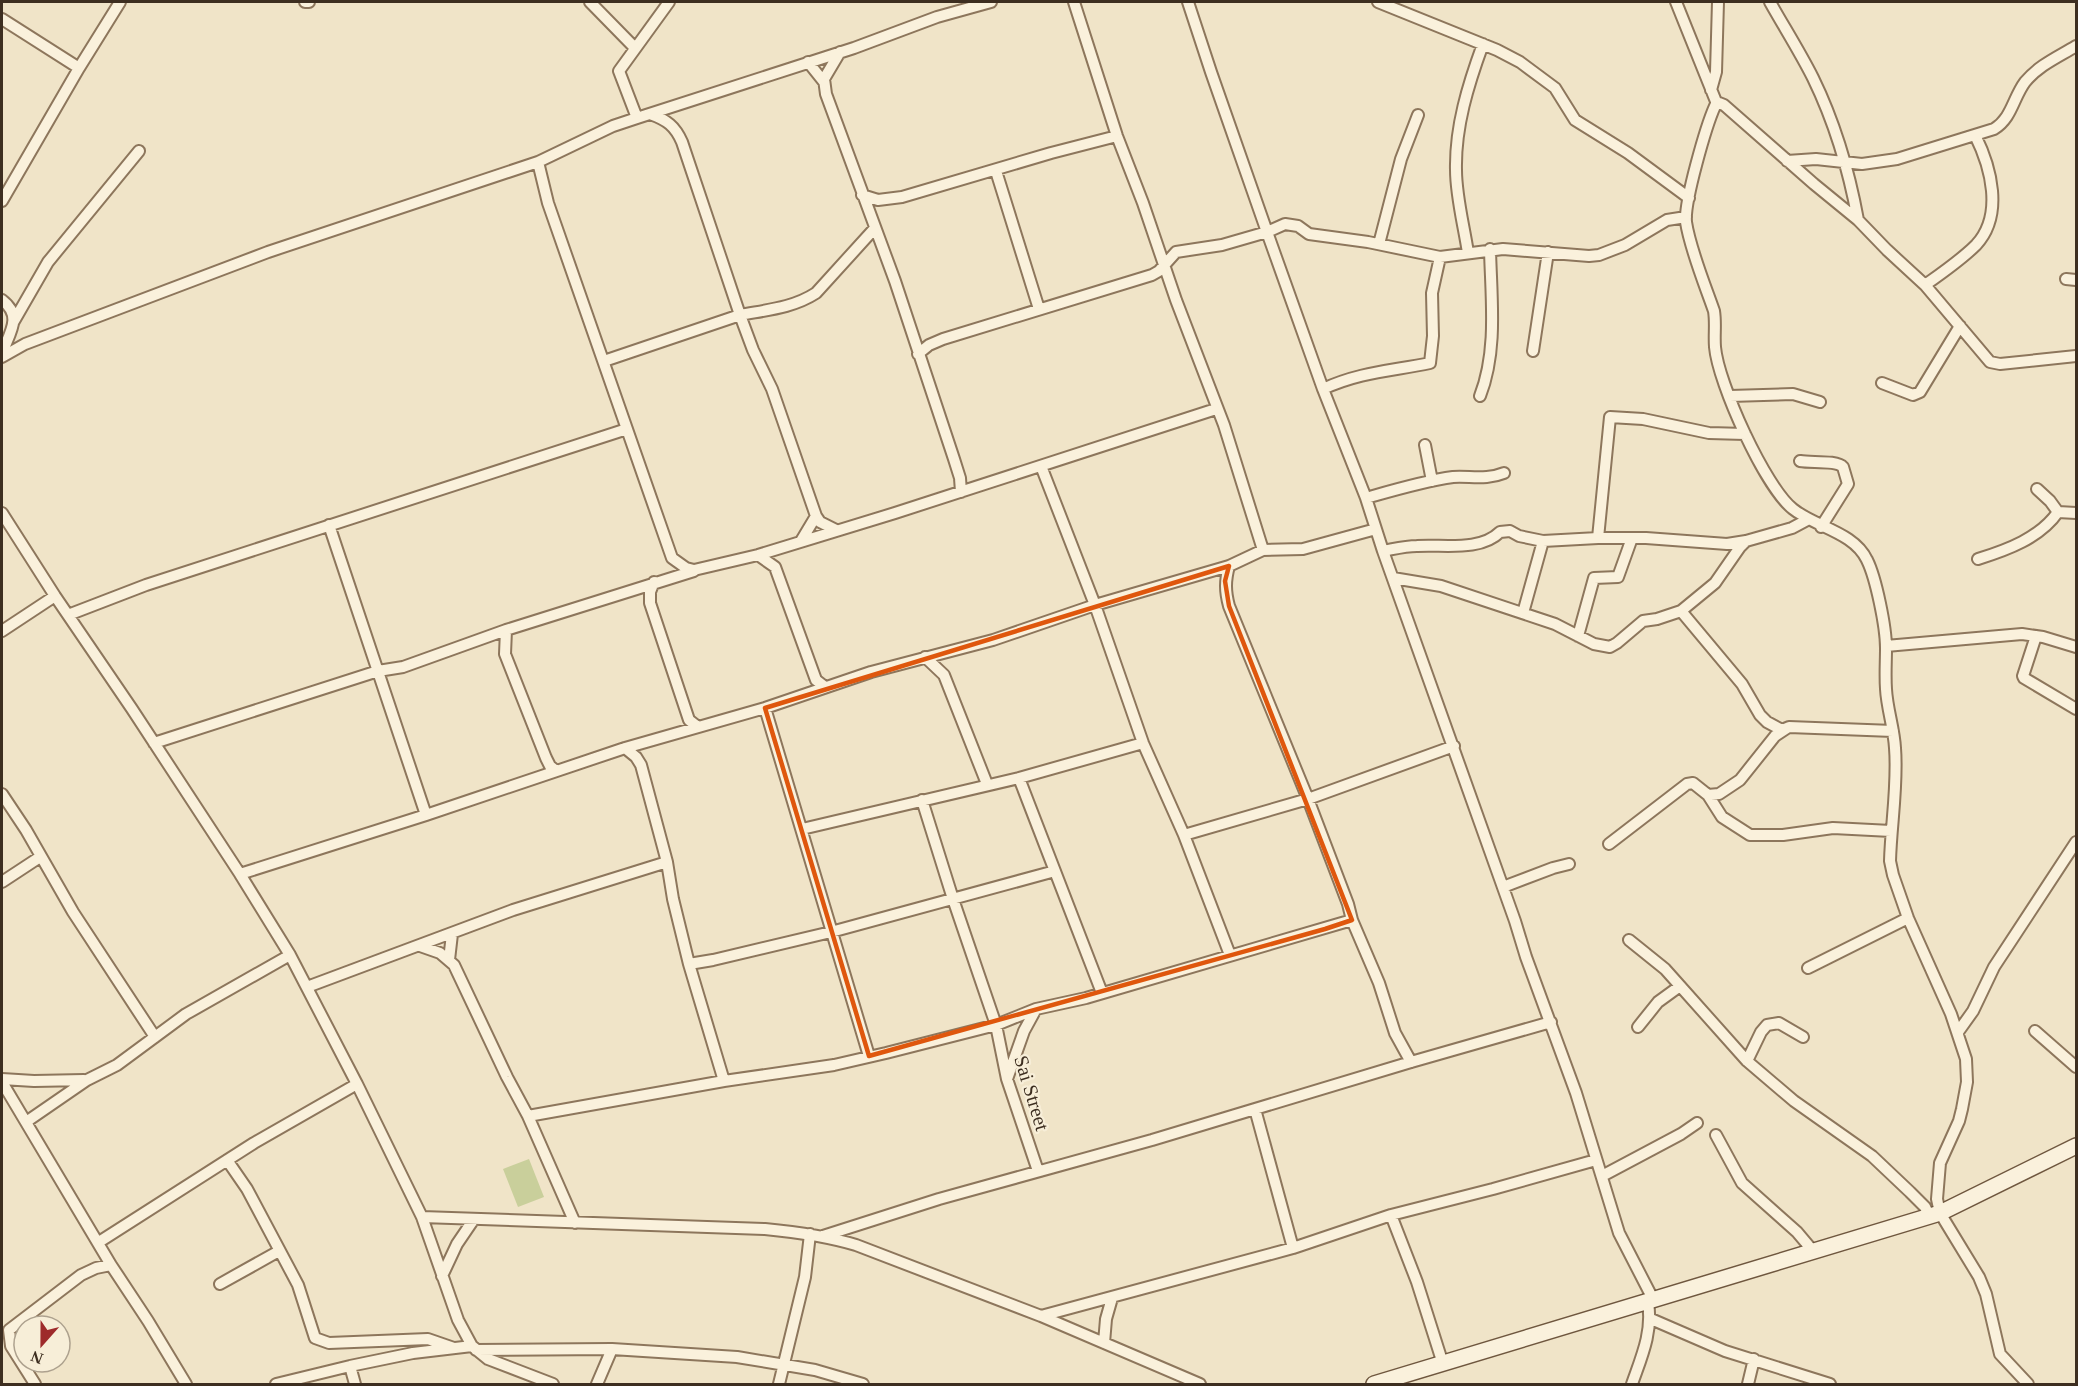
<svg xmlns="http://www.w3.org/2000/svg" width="2078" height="1386" font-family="Georgia,serif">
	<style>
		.green { fill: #c9cf9b }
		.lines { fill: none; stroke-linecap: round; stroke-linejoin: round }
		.street-casing { stroke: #8d765c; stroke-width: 14 }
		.secondary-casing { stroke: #6f573f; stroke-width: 18 }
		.street { stroke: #faf1dc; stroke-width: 10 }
		.secondary { stroke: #faf1dc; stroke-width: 15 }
		.marked { fill: none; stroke: #df570d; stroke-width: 4.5; stroke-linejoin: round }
		.labels { text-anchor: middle; stroke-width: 4.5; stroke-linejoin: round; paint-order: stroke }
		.street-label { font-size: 20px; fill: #3d2e20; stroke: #f7eed8 }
	</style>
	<rect width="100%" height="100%" fill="#f0e4c8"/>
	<path class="green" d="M529 1159 544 1197 518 1207 503 1169Z"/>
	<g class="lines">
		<defs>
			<path id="street" d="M305 2H309
				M590 2 635 48
				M1074 2 1117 136 1143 203 1176 300 1224 425 1263 550
				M1188 2 1211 72 1267 232 1323 389 1366 498 1383 551 1515 921 1526 957 1576 1093 1619 1233 1654 1301
				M1378 2 1497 50 1520 62 1555 88 1575 120 1628 153 1689 198
				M1676 2 1717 104
				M1770 2C1784 27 1800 52 1813 78 1835 123 1849 171 1858 220
				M2 19 79 68
				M840 52 824 79 826 94 895 281 954 459 960 478 961 492
				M808 62 824 82
				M1711 90 1716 72 1718 2
				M637 118 619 71 669 2
				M1787 161 1816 159 1862 164 1897 159 1994 129C2012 118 2013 98 2025 82 2039 65 2058 57 2076 46
				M538 162 548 203 672 558 686 568 694 570 758 555 895 513 1216 409
				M996 171 1039 309
				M862 195 878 200 902 197 1051 153 1117 136
				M2 201 79 68 120 2
				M1379 244 1401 159 1418 115
				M1468 253C1464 226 1456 197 1456 170 1455 127 1468 85 1483 44
				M2066 279 2076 280
				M1925 285C1942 273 1961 260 1976 245 2004 215 1991 167 1975 135
				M2 300C23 316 10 332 2 353
				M14 321 48 262 139 151
				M1533 351 1548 252
				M918 354 929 345 943 339 1152 275 1159 271 1176 252 1222 245 1267 232 1285 224 1298 226 1309 234 1368 242 1440 257 1503 249 1589 256 1599 255 1625 245 1667 220 1686 217
				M2 357 25 344 268 252 538 162 613 126 637 118 854 48 937 17 991 2
				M604 361 740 315 682 142C675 126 667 120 650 114
				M1882 383 1913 395 1920 392 1960 326
				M1323 389C1360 372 1391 371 1430 363L1433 336 1432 293 1440 257
				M1480 396C1498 350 1491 297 1490 249
				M1730 396 1793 394 1820 402
				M1425 445 1432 481
				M1800 461C1811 463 1837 460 1843 467L1848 484 1821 527
				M1041 466 1095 605 1143 743 1184 835 1230 955
				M2037 489 2050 501 2058 512
				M1366 498C1394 490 1424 481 1453 477 1471 476 1487 480 1504 473
				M2 513 55 596 132 709 240 874 290 955 357 1084 422 1217 458 1320 472 1346 488 1359 553 1384
				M329 525 426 815
				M836 530 820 522 816 516 772 389 753 350 740 315C766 310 793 308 816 293L875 228
				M1598 538 1610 417 1643 419 1709 433 1745 434
				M801 541 816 516
				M1383 551C1394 549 1405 546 1417 546 1442 544 1480 552 1500 532L1510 531 1519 536 1543 541 1598 538H1646L1727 544 1746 541 1792 528 1807 520
				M758 555 775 567 816 680 825 687
				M1978 559C2007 550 2040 538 2058 512L2076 513
				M1229 566C1225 581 1225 591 1229 606L1308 799 1348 904 1352 920 1379 983 1395 1033 1411 1062
				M1393 578 1441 586 1555 624 1594 644 1610 647 1617 643 1643 621 1657 619 1681 611 1715 583 1740 547 1746 541
				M654 582 650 592V603L689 720 698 727
				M1681 611 1742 684 1760 715 1767 722 1782 730 1789 727 1893 731
				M1523 613 1543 541
				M68 615 146 585 627 429
				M506 630 505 654 546 758 550 766 555 770
				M2 631 55 596
				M1578 636 1594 578 1618 577 1632 538
				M2036 636 2023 676 2024 678 2076 709
				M1886 646 2022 634 2043 637 2076 647
				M925 657 944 675 987 784
				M765 708 869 1056
				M154 743 378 671 403 667 506 630 694 571
				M625 748 636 757 641 765 667 862 673 899 689 964 724 1081
				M1019 778 1102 993
				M2 794 26 830 73 912 155 1037
				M1708 795 1722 817 1750 835H1783L1833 828 1891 831
				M922 800 953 899 996 1025 1007 1079 1038 1171
				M802 829 1019 778 1143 743
				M1184 835 1308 799 1454 746
				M1609 844 1687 784 1693 783 1708 795 1719 794 1740 780 1775 736 1787 728
				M240 874 426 815 625 748 765 708 871 672 993 640 1095 605 1229 566 1263 550 1303 549 1376 529
				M2 882 40 857
				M1503 887 1553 868 1569 864
				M1629 940 1665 969 1747 1061 1794 1101 1872 1156 1910 1192 1925 1207 1930 1217
				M420 946 440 953 454 965 507 1077 528 1116 575 1223
				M449 960 452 934
				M689 964 713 960 831 932 1055 871
				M1808 968 1908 918
				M307 987 513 910 667 862
				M1638 1027 1658 1002 1680 986
				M2035 1031 2076 1067
				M1958 1032 1973 1011 1994 967 2076 842
				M1747 1061 1761 1032 1767 1025 1779 1023 1803 1037
				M2 1079 34 1081 84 1080
				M1007 1079 1024 1031 1036 1009
				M2 1082 111 1265 148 1321 186 1384
				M1255 1109 1293 1248
				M528 1116 724 1081 834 1065 886 1053 996 1025 1036 1009 1086 998 1352 920
				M26 1122 87 1080 117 1065 186 1014 290 955
				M1716 1135 1742 1183 1797 1232 1813 1251
				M227 1160 247 1189 298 1285 315 1338 329 1343 428 1339 454 1348
				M1602 1176 1681 1134 1697 1123
				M1391 1215 1417 1282 1443 1364
				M422 1217 765 1229C796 1232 826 1236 856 1245L1041 1316 1200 1384
				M823 1236 939 1199 1152 1140 1411 1062 1551 1022
				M99 1242 254 1143 357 1084
				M442 1276 457 1244 474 1219
				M220 1284 279 1251
				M1041 1316 1293 1248 1391 1215 1493 1189 1596 1160
				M1651 1319 1725 1351 1830 1384
				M1104 1343 1106 1319 1112 1298
				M476 1350 612 1349 737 1357 815 1370 863 1384
				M350 1366 355 1384
				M35 1384 11 1346 9 1330 81 1275 96 1268 111 1265
				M276 1384 350 1366 413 1353 472 1346
				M597 1384 612 1349
				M779 1384 805 1277 810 1234
				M1632 1384C1641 1358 1653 1332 1648 1303
				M1748 1384 1754 1359
				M2028 1384 2000 1354 1986 1294 1979 1277 1940 1213 1937 1199 1940 1163 1959 1121 1962 1109 1967 1082 1966 1059 1951 1014 1908 918 1893 875 1890 861C1891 824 1898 785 1895 748 1894 728 1887 709 1886 689 1885 675 1886 662 1886 648 1886 627 1876 578 1867 560 1854 532 1815 527 1793 509 1765 487 1718 383 1715 347 1714 335 1716 323 1714 311 1705 285 1690 249 1686 222 1684 202 1706 126 1715 106L1719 103 1724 105 1814 184 1858 220 1887 250 1925 285 1990 362 2000 364 2076 356"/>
			<path id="secondary" d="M1374 1384 1940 1213 2076 1146"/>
		</defs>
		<use href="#street" class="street-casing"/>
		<use href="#secondary" class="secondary-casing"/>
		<use href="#street" class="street"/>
		<use href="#secondary" class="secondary"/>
	</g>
	<path class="marked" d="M1229 566 1225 581 1229 606 1352 920 1325 929 869 1056 765 708Z"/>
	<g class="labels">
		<g class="street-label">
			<text transform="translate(1032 1093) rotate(73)" y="7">Sai Street</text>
		</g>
	</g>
	<rect width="2078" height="1386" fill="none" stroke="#3d2e20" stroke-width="6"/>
	<g transform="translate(42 1344) rotate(201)"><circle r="28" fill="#f7eed8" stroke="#ada18e" stroke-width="1.5"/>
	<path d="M0-4.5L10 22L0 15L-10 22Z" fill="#9e2a2b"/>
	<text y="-9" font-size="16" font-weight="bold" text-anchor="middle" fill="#3d2e20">N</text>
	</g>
</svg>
